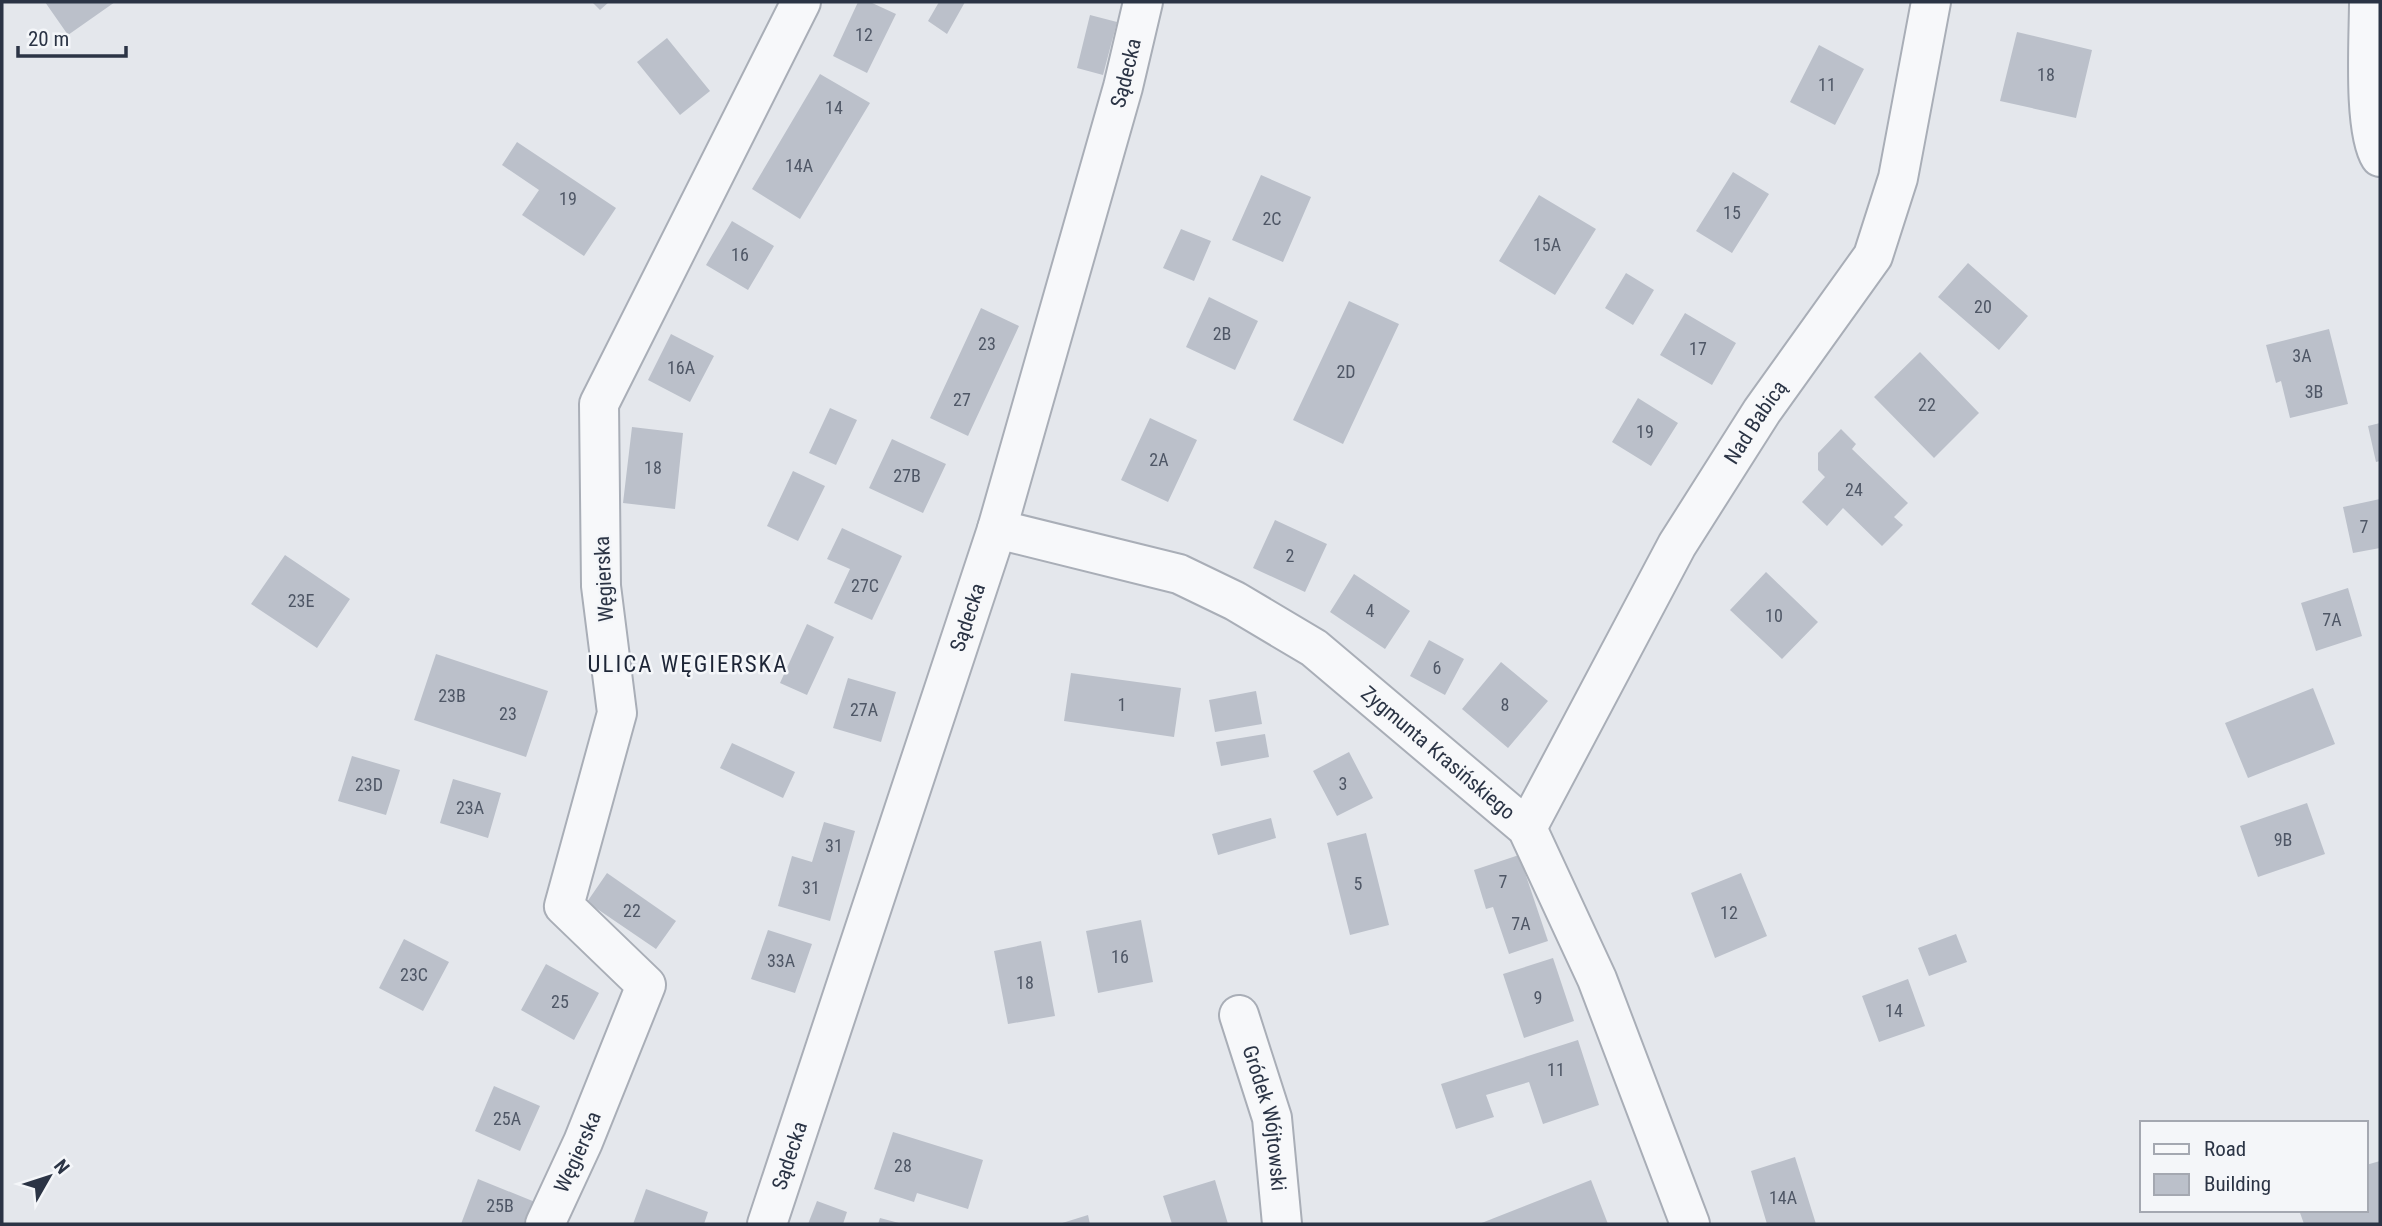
<svg xmlns="http://www.w3.org/2000/svg" width="2382" height="1226" font-family="'Roboto Condensed',sans-serif">
	<style>
		.building { fill: #bbc0ca }
		.lines { fill: none; stroke-linecap: round; stroke-linejoin: round }
		.street-casing { stroke: #a9aeb7; stroke-width: 42 }
		.street { stroke: #f7f8fa; stroke-width: 38 }
		.labels { text-anchor: middle; stroke-width: 5; stroke-linejoin: round; paint-order: stroke }
		.number-label { font-size: 18px; fill: #4f5766 }
		.street-label { font-size: 21px; fill: #2b3445; stroke: #f4f6f9 }
		.neighbourhood-label { font-size: 23px; letter-spacing: 2px; fill: #1d2536; stroke: #f4f6f9 }
	</style>
	<rect width="100%" height="100%" fill="#e4e7ec"/>
	<path class="building" d="M45 2H115L68 35Z
		M592 2H609L600 10Z
		M858 2H870L896 14 867 73 833 56Z
		M939 2H965L947 34 928 21Z
		M1090 15 1117 22 1103 75 1077 68Z
		M2017 32 2092 50 2076 118 2000 101Z
		M667 38 710 91 680 115 637 62Z
		M1819 45 1864 69 1835 125 1790 102Z
		M820 74 870 103 800 219 752 189Z
		M517 142 616 208 584 256 522 215 539 190 502 165Z
		M1733 172 1769 194 1732 253 1696 231Z
		M1261 175 1311 197 1283 262 1232 240Z
		M1539 195 1596 229 1555 295 1499 261Z
		M732 221 774 246 748 290 706 265Z
		M1181 229 1211 241 1194 281 1163 268Z
		M1968 263 2028 316 1999 350 1938 297Z
		M1626 273 1654 290 1633 325 1605 308Z
		M1209 297 1258 321 1235 370 1186 347Z
		M1349 301 1399 324 1343 444 1293 420Z
		M981 308 1019 326 968 436 930 418Z
		M1685 313 1736 343 1712 385 1660 355Z
		M2329 329 2348 404 2290 418 2281 381 2276 383 2266 345Z
		M671 334 714 356 690 402 648 380Z
		M1920 352 1979 413 1934 458 1874 397Z
		M1638 398 1678 423 1651 466 1612 442Z
		M830 408 857 420 836 465 809 453Z
		M1150 418 1197 440 1168 502 1121 480Z
		M2380 423V461L2376 462 2368 426Z
		M632 427 683 433 675 509 623 503Z
		M1841 429 1856 444 1852 449 1908 503 1894 517 1903 525 1882 546 1843 508 1827 526 1802 502 1825 477 1818 470V453Z
		M892 439 946 464 923 513 869 488Z
		M793 471 825 486 798 541 767 526Z
		M2380 499V548L2353 553 2343 507Z
		M1275 520 1327 544 1305 592 1253 568Z
		M842 528 902 556 872 620 834 603 850 569 827 559Z
		M285 555 350 599 317 648 251 604Z
		M1766 572 1818 622 1782 659 1730 610Z
		M1354 574 1410 611 1385 649 1330 612Z
		M2348 588 2362 636 2316 651 2301 603Z
		M807 624 834 637 807 695 780 683Z
		M1429 640 1464 659 1445 695 1410 676Z
		M436 654 548 691 526 757 414 720Z
		M1501 662 1548 701 1508 748 1462 709Z
		M1071 673 1181 688 1174 737 1064 721Z
		M848 678 896 692 881 742 833 728Z
		M2313 688 2335 744 2248 778 2225 723Z
		M1256 691 1262 724 1215 732 1209 700Z
		M1265 734 1269 757 1221 766 1216 742Z
		M732 743 795 772 783 798 720 768Z
		M1349 752 1373 798 1337 816 1313 771Z
		M352 756 400 770 386 815 338 801Z
		M453 779 501 793 488 838 440 823Z
		M2307 803 2325 854 2258 877 2240 826Z
		M1271 818 1276 838 1218 855 1212 834Z
		M824 822 855 831 830 921 778 906 792 856 812 862Z
		M1366 833 1389 925 1350 935 1327 843Z
		M1519 855 1548 941 1509 954 1493 907 1486 909 1474 870Z
		M607 873 676 921 656 949 587 902Z
		M1741 873 1767 936 1715 958 1691 893Z
		M1141 920 1153 982 1098 993 1086 931Z
		M768 930 812 944 795 993 751 979Z
		M1956 934 1967 962 1929 976 1918 948Z
		M404 939 449 962 423 1011 379 988Z
		M1041 941 1055 1016 1008 1024 994 951Z
		M1553 958 1574 1021 1524 1038 1503 974Z
		M546 964 599 993 574 1040 521 1010Z
		M1908 979 1925 1026 1879 1042 1862 996Z
		M1578 1040 1599 1105 1543 1124 1529 1082 1486 1095 1494 1117 1456 1129 1441 1084Z
		M494 1086 540 1106 520 1151 475 1131Z
		M893 1132 983 1160 968 1209 917 1193 914 1202 874 1189Z
		M1795 1157 1816 1224H1767L1751 1171Z
		M2380 1161V1224H2304L2299 1210H2366V1165Z
		M478 1179 535 1202 526 1224H461Z
		M1215 1180 1228 1224H1172L1163 1196Z
		M1591 1180 1608 1224H1479Z
		M646 1189 708 1212 704 1224H633Z
		M817 1201 847 1212 843 1224H808Z
		M1088 1215 1090 1224H1059Z
		M880 1218 899 1223V1224H878Z"/>
	<g class="lines">
		<defs>
			<g id="street">
				<path d="M2369 2C2369 37 2363 130 2380 157"/>
				<path id="s1" d="M997 529 1179 574 1235 601 1314 648 1527 828 1597 979 1690 1224"/>
				<path id="s2" d="M1527 828 1677 545 1762 411 1873 256 1898 178 1931 2"/>
				<path id="s3" d="M1239 1015 1272 1118 1282 1224"/>
				<path id="s4" d="M545 1224 583 1142 646 985 564 906 617 713 601 586 599 404 801 2"/>
				<path id="s5" d="M767 1224 997 529 1123 87 1143 2"/>
			</g>
		</defs>
		<use href="#street" class="street-casing"/>
		<use href="#street" class="street"/>
	</g>
	<g class="labels">
		<g class="number-label">
			<text x="864" y="41">12</text>
			<text x="2046" y="81">18</text>
			<text x="1827" y="91">11</text>
			<text x="834" y="114">14</text>
			<text x="799" y="172">14A</text>
			<text x="568" y="205">19</text>
			<text x="1732" y="219">15</text>
			<text x="1272" y="225">2C</text>
			<text x="1547" y="251">15A</text>
			<text x="740" y="261">16</text>
			<text x="1983" y="313">20</text>
			<text x="1222" y="340">2B</text>
			<text x="987" y="350">23</text>
			<text x="1698" y="355">17</text>
			<text x="2302" y="362">3A</text>
			<text x="681" y="374">16A</text>
			<text x="1346" y="378">2D</text>
			<text x="2314" y="398">3B</text>
			<text x="962" y="406">27</text>
			<text x="1927" y="411">22</text>
			<text x="1645" y="438">19</text>
			<text x="1159" y="466">2A</text>
			<text x="653" y="474">18</text>
			<text x="907" y="482">27B</text>
			<text x="1854" y="496">24</text>
			<text x="2364" y="533">7</text>
			<text x="1290" y="562">2</text>
			<text x="865" y="592">27C</text>
			<text x="301" y="607">23E</text>
			<text x="1370" y="617">4</text>
			<text x="1774" y="622">10</text>
			<text x="2332" y="626">7A</text>
			<text x="1437" y="674">6</text>
			<text x="452" y="702">23B</text>
			<text x="1122" y="711">1</text>
			<text x="1505" y="711">8</text>
			<text x="864" y="716">27A</text>
			<text x="508" y="720">23</text>
			<text x="1343" y="790">3</text>
			<text x="369" y="791">23D</text>
			<text x="470" y="814">23A</text>
			<text x="2283" y="846">9B</text>
			<text x="834" y="852">31</text>
			<text x="1503" y="888">7</text>
			<text x="1358" y="890">5</text>
			<text x="811" y="894">31</text>
			<text x="632" y="917">22</text>
			<text x="1729" y="919">12</text>
			<text x="1521" y="930">7A</text>
			<text x="1120" y="963">16</text>
			<text x="781" y="967">33A</text>
			<text x="414" y="981">23C</text>
			<text x="1025" y="989">18</text>
			<text x="1538" y="1004">9</text>
			<text x="560" y="1008">25</text>
			<text x="1894" y="1017">14</text>
			<text x="1556" y="1076">11</text>
			<text x="507" y="1125">25A</text>
			<text x="903" y="1172">28</text>
			<text x="1783" y="1204">14A</text>
			<text x="500" y="1212">25B</text>
		</g>
		<g class="street-label">
			<text dy="7" stroke="none"><textPath href="#s5" startOffset="1206">Sądecka</textPath></text>
			<text dy="7" stroke="none"><textPath href="#s2" startOffset="466">Nad Babicą</textPath></text>
			<text transform="translate(604 579) rotate(-93)" y="7">Węgierska</text>
			<text dy="7" stroke="none"><textPath href="#s5" startOffset="639">Sądecka</textPath></text>
			<text dy="7" stroke="none"><textPath href="#s1" startOffset="504">Zygmunta Krasińskiego</textPath></text>
			<text dy="7" stroke="none"><textPath href="#s3" startOffset="107">Gródek Wójtowski</textPath></text>
			<text dy="7" stroke="none"><textPath href="#s4" startOffset="79">Węgierska</textPath></text>
			<text dy="7" stroke="none"><textPath href="#s5" startOffset="72">Sądecka</textPath></text>
		</g>
		<g class="neighbourhood-label">
			<text x="688" y="672">ULICA WĘGIERSKA</text>
		</g>
	</g>
	<rect width="2382" height="1226" fill="none" stroke="#2b3445" stroke-width="7"/>
	<rect x="2140" y="1121" width="228" height="91" fill="#f4f6f9" stroke="#a4a8b1" stroke-width="2"/>
	<rect x="2154" y="1144" width="35" height="10" fill="#f7f8fa" stroke="#a4a8b1" stroke-width="2"/>
	<text x="2204" y="1156" font-size="21" fill="#2b3445">Road</text>
	<rect x="2154" y="1174" width="35" height="21" fill="#bbc0ca" stroke="#a4a8b1" stroke-width="2"/>
	<text x="2204" y="1191" font-size="21" fill="#2b3445">Building</text>
	<g transform="translate(49 1177) rotate(51)" stroke="#f4f6f9" stroke-width="5" paint-order="stroke">
	<path d="M0-5L12 26L0 18L-12 26Z" fill="#2b3445"/>
	<text y="-10" font-size="19" font-weight="bold" text-anchor="middle" fill="#2b3445">N</text>
	</g>
	<path d="M18 46v10h108v-10" fill="none" stroke="#2b3445" stroke-width="3.5"/>
	<text x="28" y="46" font-size="21" fill="#2b3445" stroke="#f4f6f9" stroke-width="5" paint-order="stroke">20 m</text>
</svg>
